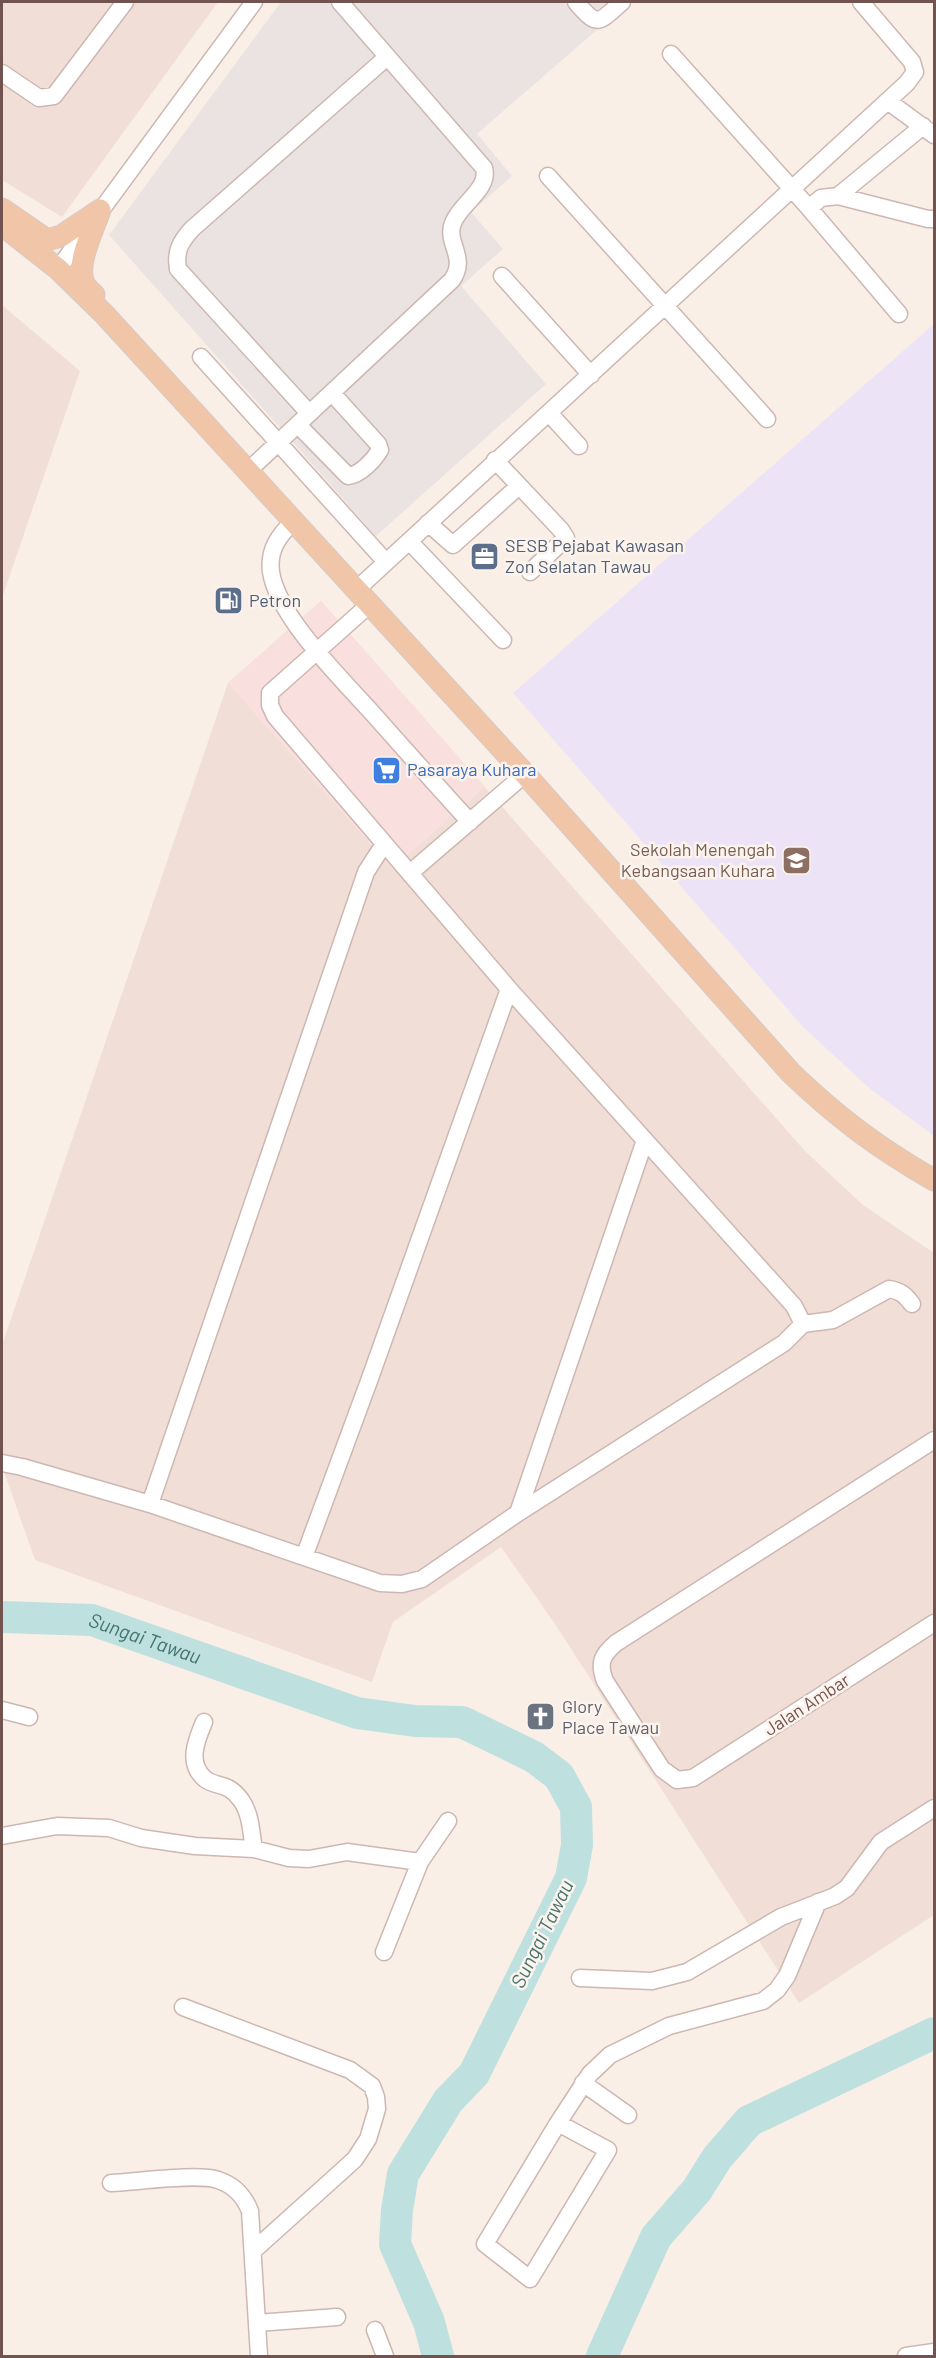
<svg xmlns="http://www.w3.org/2000/svg" width="936" height="2358" font-family="Barlow,sans-serif">
	<style>
		.residential { fill: #f1dfd7 }
		.commercial { fill: #f9dfdd }
		.industrial { fill: #ebe3e1 }
		.education { fill: #ece4f6 }
		.lines { fill: none; stroke-linecap: round; stroke-linejoin: round }
		.river { stroke: #bee1df; stroke-width: 32 }
		.minor-casing { stroke: #cdb7b2; stroke-width: 19 }
		.major-casing { stroke: #d4cbca; stroke-width: 23 }
		.minor { stroke: #fff; stroke-width: 16 }
		.major { stroke: #f1c5a7; stroke-width: 21 }
		.labels { text-anchor: middle; stroke-width: 5; stroke-linejoin: round; paint-order: stroke }
		.service-label { font-size: 18px; fill: #4e5e75; stroke: #fdf3ed; text-anchor: start }
		.shop-label { font-size: 18px; fill: #366cbe; stroke: #fdf3ed; text-anchor: start }
		.education-label { font-size: 18px; fill: #785e54; stroke: #fdf3ed; text-anchor: end }
		.street-label { font-size: 18px; fill: #71534f; stroke: #fdf3ed }
		.worship-label { font-size: 18px; fill: #5b616d; stroke: #fdf3ed; text-anchor: start }
		.water-label { font-size: 20px; font-style: italic; fill: #447472; stroke: #fdf3ed }
	</style>
	<rect width="100%" height="100%" fill="#faefe7"/>
	<path class="residential" d="M2 2H218L62 217 2 180Z
		M2 305 80 371 2 598Z
		M321 601 805 1151 863 1205 934 1253V1915L799 2003 555 1624 501 1547 393 1622 372 1682 35 1560 2 1466V1345L228 683Z"/>
	<path class="commercial" d="M321 601 485 787 392 869 228 683Z"/>
	<path class="industrial" d="M281 2H629L477 134 512 176 471 212 503 249 461 286 546 384 376 536 109 235Z"/>
	<path class="education" d="M934 324V1136L869 1088 803 1027 513 693Z"/>
	<g class="lines">
		<g class="river">
			<path id="s1" d="M2 1617 92 1620 357 1713 415 1721 462 1722 534 1757 559 1776 576 1807 577 1845 571 1878 474 2074 448 2101 403 2174 397 2210 395 2244 429 2322 438 2356"/>
			<path d="M602 2356 656 2237 697 2190 717 2158 749 2121 934 2033"/>
		</g>
		<defs>
			<path id="minor" d="M576 2C598 28 598 23 622 2
				M671 54 809 208 899 314
				M2 73 39 98 54 96 125 2
				M889 102 934 135
				M548 176 767 419
				M838 196 923 126
				M809 208 821 198 838 196 928 219H934
				M58 269 254 2
				M502 276 591 375
				M201 357 386 562
				M309 413 178 269C175 252 180 242 192 229L387 57
				M549 413 579 446
				M298 425 348 476C360 475 374 460 380 450L378 444 332 393
				M495 460 561 530 566 538 530 572
				M249 470 452 280C468 257 445 243 453 223 460 204 490 189 484 168L340 2
				M294 520C279 536 268 549 271 572 278 618 344 681 375 716 406 751 438 787 470 822
				M428 523 453 545 519 486
				M409 541 503 640
				M356 590 907 83 915 72 912 62 861 2
				M369 605 270 693V705L275 716 509 989 794 1306 803 1324
				M410 873 525 774
				M934 1440 616 1643C602 1655 598 1663 605 1681L662 1769 677 1780 693 1778 934 1623
				M2 1463 22 1467 150 1504 380 1583 402 1584 422 1579 518 1513 784 1343 803 1324 833 1320 889 1289C901 1291 905 1295 912 1304
				M150 1504 366 872 384 844
				M518 1513 645 1140
				M304 1557 369 1381 509 989
				M2 1710 29 1717
				M204 1722C197 1739 186 1763 205 1779 217 1788 227 1781 241 1800 251 1814 251 1832 254 1849
				M2 1836 57 1826 109 1828 141 1838 195 1846 254 1849 289 1858 309 1859 347 1852 420 1862
				M384 1952 420 1862 448 1821
				M580 1978 652 1981 687 1972 781 1917 835 1896 847 1888 881 1842 934 1808
				M183 2007 350 2070 372 2086 376 2097 377 2109 368 2139 355 2159 343 2170 253 2251
				M583 2083 628 2115
				M558 2123 608 2150 530 2279 485 2244 558 2123 590 2074 610 2055 669 2026 763 2001 777 1990 787 1976 818 1902
				M111 2183C135 2182 199 2173 218 2180 234 2185 244 2196 250 2211L259 2356
				M257 2323 337 2317
				M375 2330 385 2356
				M906 2356 934 2352"/>
			<path id="major" d="M2 209 47 240 61 236 100 210
				M2 225 58 269 104 314 525 774 791 1073C838 1118 878 1148 934 1180
				M94 295C90 291 84 286 83 280 77 262 94 228 100 210"/>
		</defs>
		<use href="#minor" class="minor-casing"/>
		<use href="#major" class="major-casing"/>
		<use href="#minor" class="minor"/>
		<use href="#major" class="major"/>
	</g>
	<defs>
		<symbol id="office-square" viewBox="-11 -11 22 22"><rect x="-9" y="-9" width="18" height="18" rx="4" fill="#5c6f8a" stroke="#fdf3ed"/><path d="M-6-3h4V-5.5h4V-3h4V5H-6ZM-1-4.5V-3h2v-1.5ZM-6 0V1H6V0Z" fill="#fff"/></symbol>
		<symbol id="fuel-square" viewBox="-11 -11 22 22"><rect x="-9" y="-9" width="18" height="18" rx="4" fill="#5c6f8a" stroke="#fdf3ed"/><path d="M-5.5-6h7V0h2V4h1.3V-2.5L3-4.5l.8-.8L6-3V5H2.5V1h-1V6h-7ZM-4.2-4.7v3.2H.2V-4.7Z" fill="#fff"/></symbol>
		<symbol id="supermarket-square" viewBox="-11 -11 22 22"><rect x="-9" y="-9" width="18" height="18" rx="4" fill="#3f7fe0" stroke="#fdf3ed"/><path d="M-6-5.5h2.5l.6 2H6L4.5 2H-2.5L-4.4-4H-6ZM-1.5 3.2a1.3 1.3 0 1 0 .1 0ZM3 3.2a1.3 1.3 0 1 0 .1 0Z" fill="#fff"/></symbol>
		<symbol id="school-square" viewBox="-11 -11 22 22"><rect x="-9" y="-9" width="18" height="18" rx="4" fill="#8d6e63" stroke="#fdf3ed"/><path d="M0-5L7-2L0 1L-7-2ZM-4 1L0 2.5L4 1V4Q0 6-4 4Z" fill="#fff"/></symbol>
		<symbol id="church-square" viewBox="-11 -11 22 22"><rect x="-9" y="-9" width="18" height="18" rx="4" fill="#6b7280" stroke="#fdf3ed"/><path d="M-1.2-6h2.4v3.5h3.3v2.4h-3.3V6h-2.4V-.1h-3.3v-2.4h3.3Z" fill="#fff"/></symbol>
	</defs>
	<g fill-rule="evenodd">
		<use href="#office-square" x="468" y="540" width="33" height="33"/>
		<use href="#fuel-square" x="212" y="584" width="33" height="33"/>
		<use href="#supermarket-square" x="370" y="754" width="33" height="33"/>
		<use href="#school-square" x="780" y="844" width="33" height="33"/>
		<use href="#church-square" x="524" y="1700" width="33" height="33"/>
	</g>
	<g class="labels">
		<g class="service-label">
			<text x="505" y="552">SESB Pejabat Kawasan<tspan x="505" dy="21">Zon Selatan Tawau</tspan></text>
			<text x="249" y="607">Petron</text>
		</g>
		<g class="shop-label">
			<text x="407" y="776">Pasaraya Kuhara</text>
		</g>
		<g class="education-label">
			<text x="775" y="856">Sekolah Menengah<tspan x="775" dy="21">Kebangsaan Kuhara</tspan></text>
		</g>
		<g class="street-label">
			<text transform="translate(807 1705) rotate(-33)" y="6">Jalan Ambar</text>
		</g>
		<g class="worship-label">
			<text x="562" y="1713">Glory<tspan x="562" dy="21">Place Tawau</tspan></text>
		</g>
		<g class="water-label">
			<text dy="7" stroke="none"><textPath href="#s1" startOffset="146">Sungai Tawau</textPath></text>
			<text transform="translate(542 1934) rotate(-64)" y="7">Sungai Tawau</text>
		</g>
	</g>
	<rect width="936" height="2358" fill="none" stroke="#71534f" stroke-width="6"/>
</svg>
